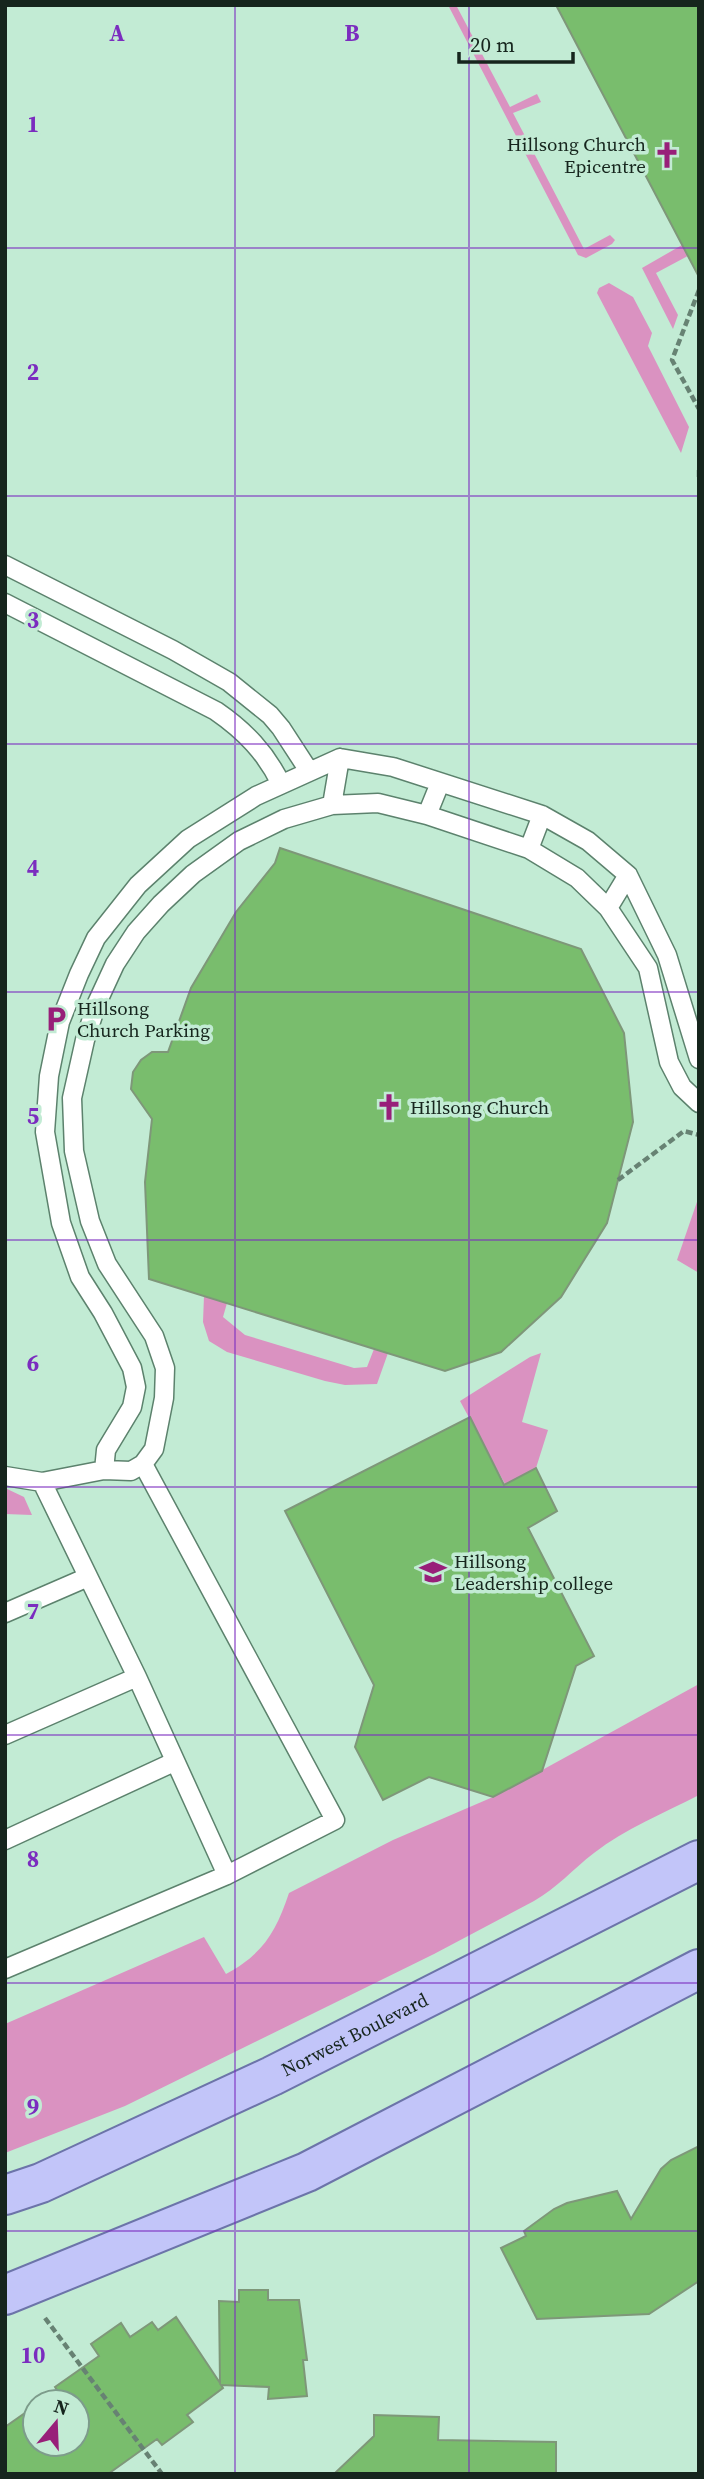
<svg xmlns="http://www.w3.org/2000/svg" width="704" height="2479" font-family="'Source Serif 4',serif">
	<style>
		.green { fill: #da92c1 }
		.building { fill: #79bd6d; stroke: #7e9779; stroke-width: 2 }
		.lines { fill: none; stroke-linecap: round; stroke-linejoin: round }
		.service-casing { stroke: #5c826d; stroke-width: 21 }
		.primary-casing { stroke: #6c74a9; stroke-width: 42 }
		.path { stroke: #678273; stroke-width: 4.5; stroke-dasharray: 7 3.5; stroke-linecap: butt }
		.service { stroke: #fff; stroke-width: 18 }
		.primary { stroke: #c2c5f9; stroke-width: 38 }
		.grid { fill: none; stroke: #7b2cbf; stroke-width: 2; stroke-opacity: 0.55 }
		.labels { text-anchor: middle; stroke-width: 7; stroke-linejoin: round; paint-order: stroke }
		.poi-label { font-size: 19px; fill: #16251d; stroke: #c2ebd4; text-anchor: start }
		.street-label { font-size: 19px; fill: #16251d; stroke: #c2ebd4 }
		.grid-label { font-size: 23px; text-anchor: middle; font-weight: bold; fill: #7b2cbf; stroke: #c2ebd4; stroke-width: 7; stroke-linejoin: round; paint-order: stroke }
	</style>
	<rect width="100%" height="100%" fill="#c2ebd4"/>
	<path class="green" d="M448 5H456L510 107 537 94 541 102 513 113 584 249 610 235 615 240 612 244 586 258 578 255Z
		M682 245 685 251 699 250 656 273 678 315 673 329 642 268Z
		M609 283 633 297 652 333 648 346 689 427 681 453 597 293 599 288Z
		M699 1196V1273L677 1260Z
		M204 1296 227 1303 223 1317 245 1335 354 1368 367 1367 374 1349 388 1353 377 1384 345 1385 325 1381 227 1352 209 1341 203 1322Z
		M541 1353 522 1422 548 1430 536 1468 505 1484 460 1401 530 1357Z
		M5 1488 24 1497 32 1515 5 1514Z
		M699 1684V1795C664 1813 625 1829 594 1853 573 1869 557 1888 534 1901L434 1954 125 2106 5 2153V2024L204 1937 226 1974C263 1954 276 1932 289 1893L393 1840 493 1797Z"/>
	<path class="building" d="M556 5H699V277L588 66Z
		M280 848 581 949 624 1033 633 1122 607 1223 561 1297 501 1352 445 1371 149 1279 145 1182 152 1119 131 1089 133 1072 141 1060 152 1052H168L191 988 236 912 275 863Z
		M470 1417 504 1485 536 1468 557 1511 528 1528 594 1656 576 1666 542 1771 493 1797 429 1777 383 1800 355 1747 374 1685 285 1511Z
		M699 2146V2281L649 2314 537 2319 501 2248 526 2236 524 2231 554 2209 567 2203 617 2191 631 2219 661 2169 671 2160Z
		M239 2290H268V2300H299L307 2360H303L307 2396 268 2399 269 2387 221 2385 223 2388 187 2415 193 2422 162 2445 157 2439 108 2474H5V2427L35 2406V2444H77V2402H41L57 2390 55 2387 99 2356 91 2344 121 2323 130 2337 152 2322 158 2330 176 2317 220 2383 219 2301 239 2302Z
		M374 2415 439 2417 438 2440 556 2442V2474H334L374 2436Z"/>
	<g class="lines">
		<defs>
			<path id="service" d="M5 565 173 650 229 682 270 715 281 728 309 771
				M5 603 216 711C245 731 266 753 281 784
				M332 805 340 758
				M427 815 440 783
				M529 849 542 815
				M608 908 628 875
				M104 1470 106 1450 132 1407 136 1387 132 1368 103 1313 80 1277 61 1223 45 1132 49 1076 60 1022 79 974 96 938 138 885 188 839 256 796 340 758 393 767 542 815 588 841 628 875 667 955 699 1059
				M5 1476 42 1482 104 1470 131 1471 143 1464 154 1449 164 1398 165 1368 154 1336 107 1264 90 1221 74 1151 72 1098 85 1040 97 1003 115 964 136 932 161 904 193 874 239 841 284 819 332 805 378 803 427 815 529 849 577 878 608 908 648 968 669 1062 682 1087 699 1103
				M42 1482 137 1677 227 1875
				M5 1613 88 1577
				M5 1735 137 1677
				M5 1840 174 1762
				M5 1969 227 1875 335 1820 143 1464"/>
			<g id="primary">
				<path id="s1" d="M5 2195 41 2183 272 2076 699 1860"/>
				<path d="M5 2295 307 2172 699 1969"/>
			</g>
		</defs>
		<use href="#service" class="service-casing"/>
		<use href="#primary" class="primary-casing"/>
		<path class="path" d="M699 290 672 360 699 409
			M699 470V478
			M618 1180 684 1131 699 1135
			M45 2318 162 2474"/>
		<use href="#service" class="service"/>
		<use href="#primary" class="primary"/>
	</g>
	<path class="grid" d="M235 5V2474M469 5V2474M5 248H699M5 496H699M5 744H699M5 992H699M5 1240H699M5 1487H699M5 1735H699M5 1983H699M5 2231H699"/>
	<defs>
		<symbol id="church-bare" viewBox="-9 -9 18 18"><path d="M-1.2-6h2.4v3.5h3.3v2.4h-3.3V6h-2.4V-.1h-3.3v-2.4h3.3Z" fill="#981f79" stroke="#c2ebd4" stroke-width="2.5" paint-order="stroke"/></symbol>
		<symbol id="parking-bare" viewBox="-9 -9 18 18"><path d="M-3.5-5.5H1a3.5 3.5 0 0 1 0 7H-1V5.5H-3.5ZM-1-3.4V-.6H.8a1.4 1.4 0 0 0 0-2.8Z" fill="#981f79" stroke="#c2ebd4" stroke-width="2.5" paint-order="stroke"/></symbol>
		<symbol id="school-bare" viewBox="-9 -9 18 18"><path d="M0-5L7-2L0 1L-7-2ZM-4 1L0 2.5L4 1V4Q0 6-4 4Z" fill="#981f79" stroke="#c2ebd4" stroke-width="2.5" paint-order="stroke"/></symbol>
	</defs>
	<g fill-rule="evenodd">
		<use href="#church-bare" x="648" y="136" width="38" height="38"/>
		<use href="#parking-bare" x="37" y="1000" width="38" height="38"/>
		<use href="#church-bare" x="370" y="1088" width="38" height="38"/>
		<use href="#school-bare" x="414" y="1553" width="38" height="38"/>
	</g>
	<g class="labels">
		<g class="poi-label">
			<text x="646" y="151" text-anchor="end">Hillsong Church<tspan x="646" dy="22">Epicentre</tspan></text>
			<text x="77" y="1015">Hillsong<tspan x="77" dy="22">Church Parking</tspan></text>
			<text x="410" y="1114">Hillsong Church</text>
			<text x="454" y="1568">Hillsong<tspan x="454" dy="22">Leadership college</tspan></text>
		</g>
		<g class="street-label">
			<text dy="7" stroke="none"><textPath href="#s1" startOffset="385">Norwest Boulevard</textPath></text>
		</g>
	</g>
	<g class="grid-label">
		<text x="117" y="41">A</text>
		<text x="352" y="41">B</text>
		<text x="33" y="132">1</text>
		<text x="33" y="380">2</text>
		<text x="33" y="628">3</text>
		<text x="33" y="876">4</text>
		<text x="33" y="1124">5</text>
		<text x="33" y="1371">6</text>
		<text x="33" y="1619">7</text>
		<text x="33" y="1867">8</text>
		<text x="33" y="2115">9</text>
		<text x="33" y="2363">10</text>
	</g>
	<rect width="704" height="2479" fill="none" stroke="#16251d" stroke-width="14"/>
	<g transform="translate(56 2423) rotate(19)"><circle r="33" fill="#c2ebd4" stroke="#7d9c8b" stroke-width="2"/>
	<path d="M0-5L12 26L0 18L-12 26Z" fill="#981f79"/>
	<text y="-10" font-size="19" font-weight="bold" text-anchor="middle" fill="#16251d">N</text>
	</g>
	<path d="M459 52v10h114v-10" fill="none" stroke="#16251d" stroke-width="3.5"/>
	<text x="470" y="52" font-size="21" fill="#16251d" stroke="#c2ebd4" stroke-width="5" paint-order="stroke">20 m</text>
</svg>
